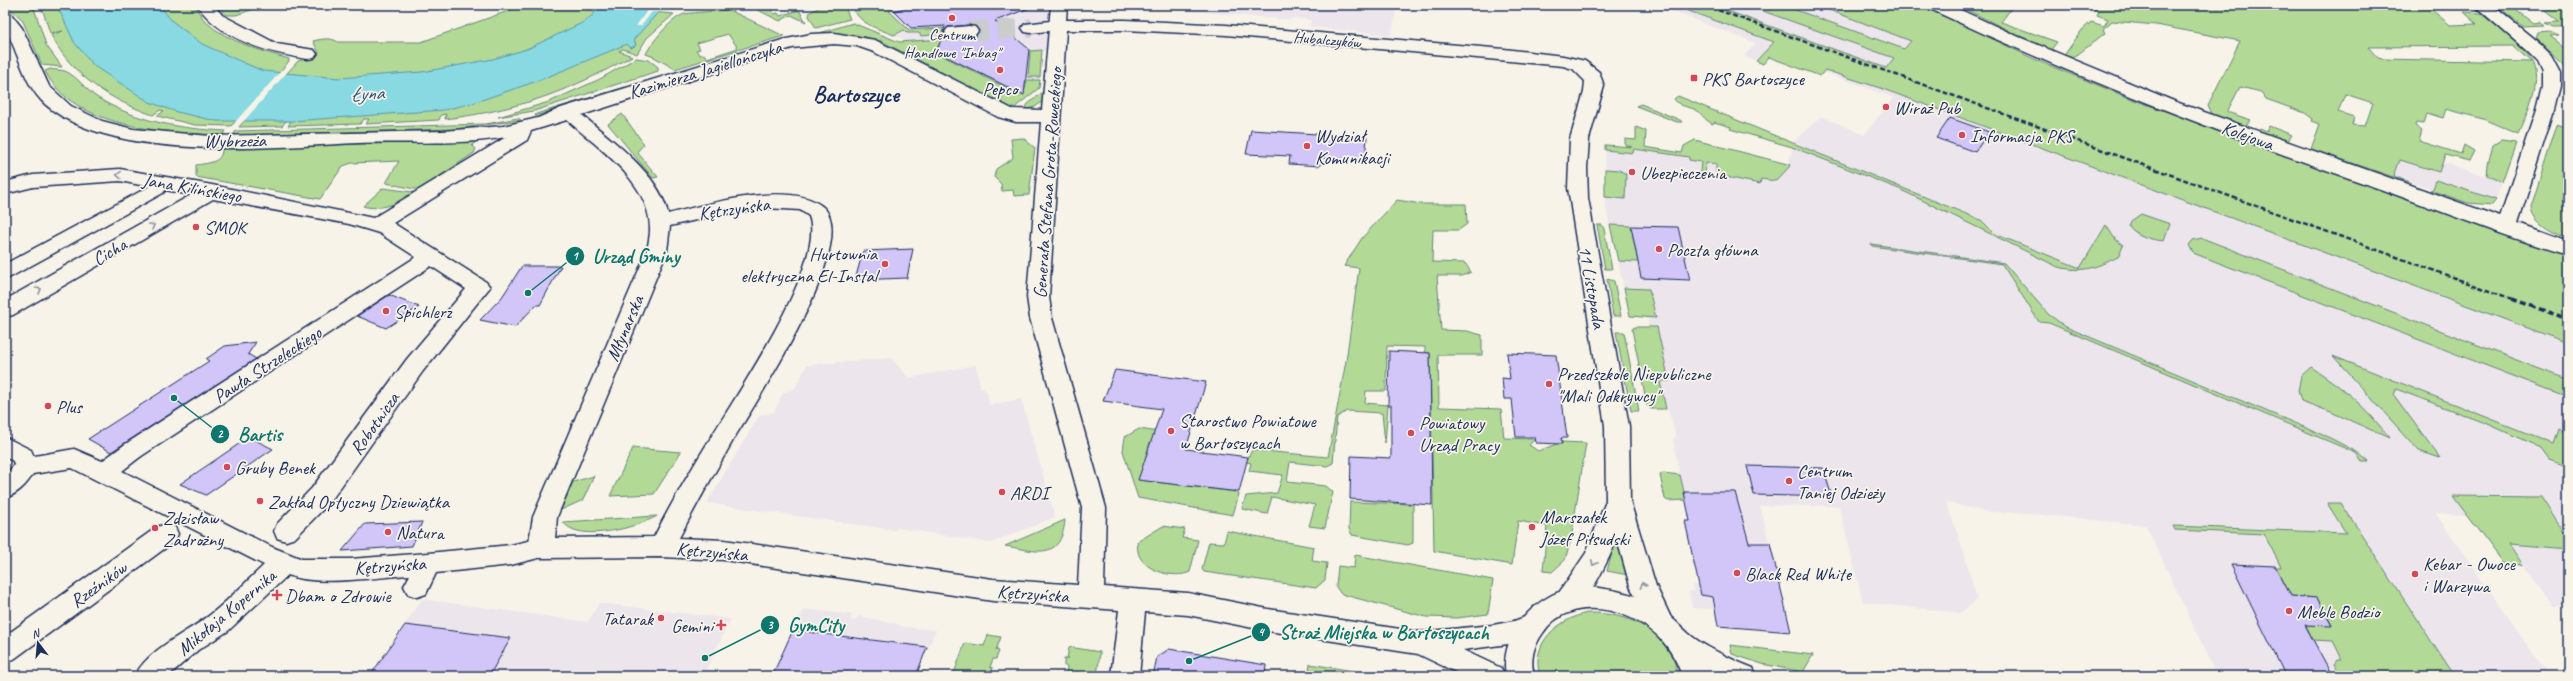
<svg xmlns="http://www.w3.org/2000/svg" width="2573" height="681" font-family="Caveat,sans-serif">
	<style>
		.built { fill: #ece5ec }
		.green { fill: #b2d995; stroke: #66847a; fill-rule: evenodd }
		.water { fill: #88d9e2; stroke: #5c95ad }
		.pier { fill: #f7f3e8 }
		.building { fill: #d2c5f7; stroke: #1b2f5e; fill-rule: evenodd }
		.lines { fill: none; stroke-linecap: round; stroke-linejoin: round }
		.pedestrian-tunnel { stroke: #cbcccc; stroke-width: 19; stroke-dasharray: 19 10; stroke-linecap: butt }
		.pedestrian-casing { stroke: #1b2f5e; stroke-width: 3 }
		.minor-casing { stroke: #1b2f5e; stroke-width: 3 }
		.tertiary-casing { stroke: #1b2f5e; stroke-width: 3 }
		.pedestrian { fill: #f7f3e8; fill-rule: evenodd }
		.minor { fill: #f7f3e8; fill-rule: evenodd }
		.tertiary { fill: #f7f3e8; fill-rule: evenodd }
		.rail-far1 { stroke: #1b2f5e; stroke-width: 2.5; stroke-dasharray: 5 2.5; stroke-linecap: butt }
		.rail { stroke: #1b2f5e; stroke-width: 3.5; stroke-dasharray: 6 3.5; stroke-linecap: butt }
		.oneway { stroke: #8991a3 }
		.poi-dot { fill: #d1495b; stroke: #f7f3e8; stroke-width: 1.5 }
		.labels { text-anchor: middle; stroke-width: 3.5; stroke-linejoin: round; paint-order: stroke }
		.far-poi-label { font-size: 16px; fill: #1b2f5e; stroke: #f7f3e8 }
		.far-street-label { font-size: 16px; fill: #1b2f5e; stroke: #f7f3e8 }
		.street-label { font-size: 19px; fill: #1b2f5e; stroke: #f7f3e8 }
		.poi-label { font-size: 19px; fill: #1b2f5e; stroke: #f7f3e8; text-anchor: start }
		.water-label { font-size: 20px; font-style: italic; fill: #315178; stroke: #f7f3e8 }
		.district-label { font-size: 23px; font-weight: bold; fill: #1b2f5e; stroke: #f7f3e8 }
		.leader { fill: none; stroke: #0f766e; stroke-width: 1.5 }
		.callout-dot { fill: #0f766e; stroke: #f7f3e8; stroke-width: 1.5 }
		.mark-label { font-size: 12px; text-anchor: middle; font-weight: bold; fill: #fff }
		.callout-label { font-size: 20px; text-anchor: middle; font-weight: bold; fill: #0f766e; stroke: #f7f3e8; stroke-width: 3.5; stroke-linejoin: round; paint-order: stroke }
	</style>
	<rect width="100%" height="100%" fill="#f7f3e8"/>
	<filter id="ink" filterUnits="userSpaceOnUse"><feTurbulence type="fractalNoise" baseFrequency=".025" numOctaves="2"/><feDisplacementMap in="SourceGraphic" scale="8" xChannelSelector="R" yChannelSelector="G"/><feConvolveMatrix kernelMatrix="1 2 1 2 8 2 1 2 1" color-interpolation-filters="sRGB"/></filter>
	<g filter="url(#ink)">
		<path class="built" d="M855 5H1050L1046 50H1042L1039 88 1012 95 877 26Z
			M1151 5H1414L1413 12 1396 11 1391 35 1310 27 1311 20 1292 18 1291 20 1150 7Z
			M1655 5H1922L2036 60 2092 83 2568 258V606H2554L2488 516 2436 514 2549 676H2217L2146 525 2012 512H1986L1946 502 1964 553 1977 600 1960 613 1863 602 1839 506H1760L1791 631 1715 609 1692 608 1689 591H1694L1693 585H1698L1684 521H1690L1676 457 1673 439 1676 438 1669 411 1666 410 1641 289 1624 288 1606 209 1605 150 1633 153V149L1689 157 1789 164 1793 143 1821 116 1864 135 1894 98 1767 51 1756 61 1744 56 1756 43Z
			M2381 142 2502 182 2496 200 2492 205 2463 199 2372 169Z
			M891 358 909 378 976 365 980 386 987 392 989 405 1021 399 1055 517 991 543 899 528 894 530 707 503 759 416 774 412 783 393 795 388 807 365Z
			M422 599 588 622 599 603 731 619 703 676H370Z
			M804 609 852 615 850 620 855 621 858 616 897 624 903 627 936 630 916 676H772Z"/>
		<path class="green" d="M5 5H33L46 45 62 67 42 65 22 19Z
			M41 5H81L185 102 585 53 627 44 631 48 636 45 634 40 652 12 674 14 647 38 637 54 623 49 619 51 632 56C568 92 518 110 445 119L446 114 441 115 439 120 366 124 369 119H364L360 124 288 126 291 121H286L282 126 239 127 245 120H237L231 126 195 125 157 116 164 111 160 110 153 115C110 100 72 76 51 35L63 31 50 33Z
			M145 5H194C198 10 202 18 207 23 229 42 262 51 289 59V61L281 71 288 72 298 61 318 55 319 53 313 41C321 39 331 37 338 42H421L525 5H599L597 10 602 18 463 75 252 81Z
			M218 5H266L236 15H226Z
			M748 5H776L773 6 775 9 771 10 774 14 778 13 780 16 799 10 806 22 791 15 780 21Z
			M819 5H844L850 19 816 28 809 16 810 12 820 7Z
			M851 5H893L894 9 889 11 909 30 943 28V34L921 36 919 33H907L904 30 894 35C876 28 859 24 851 5Z
			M1672 5H1711L1886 68 1894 58 1746 5H1782L1904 49 1911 41 1816 5H1923L2036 60 2137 101 2568 255V343L1883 89 1825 70 1820 76 1769 57 1763 64 1756 61 1774 42Z
			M1957 5H2018L2013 6 2001 22 2057 42 2050 51Z
			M2081 5H2426L2450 25 2477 24 2464 12 2480 13C2537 58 2551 62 2518 134L2483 119 2446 109 2443 118 2427 113 2424 124 2416 123 2415 126 2422 131 2419 141 2461 154 2464 145 2474 151 2469 161 2445 155 2439 172 2400 160 2394 176 2411 183 2311 149 2320 124 2312 121 2313 119 2305 113 2266 99 2261 92 2240 87 2227 112 2251 120 2246 126 2212 114 2208 105 2240 41 2156 25 2112 21 2103 29 2105 33 2077 55 2070 57 2076 60 2074 61 2063 57 2082 30 2091 22 2104 26 2108 19 2097 15 2099 11ZM2513 46 2531 62 2382 59 2378 58 2368 47ZM2345 94 2373 103 2365 126 2352 125 2354 117 2338 112Z
			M2494 5H2509L2533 23 2541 22 2545 25 2522 26Z
			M2539 5H2568V26H2554L2545 22 2560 21Z
			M729 10 784 36 675 69 654 57 646 54C651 43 672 17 685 14 695 12 718 11 729 10ZM728 34 738 48 707 58 704 54 700 55 696 50 700 49 697 43Z
			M853 23 899 42 942 39 935 52 1013 91 1025 89 1027 80H1040L1039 88 1013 109 881 41 856 35 819 33Z
			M2550 31 2559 35 2550 36 2568 50V63H2565L2568 69 2535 37 2537 32Z
			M1042 50 1040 77H1028L1030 51Z
			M636 58 649 60 658 67V71L534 111 498 117 549 102 600 79Z
			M50 69C54 70 61 70 65 71 77 76 87 91 98 98 137 122 182 129 226 131L223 135C166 133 73 128 45 71Z
			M625 87 627 88 535 116 536 114Z
			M1044 91 1042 102 1035 107 1024 110 1028 104Z
			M1678 96 1981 220 1995 234 2080 268 2106 225 2115 239 2123 245 2118 257C2094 268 2084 273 2058 267L1899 189 1792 147 1730 129 1731 127 1714 122 1713 124C1706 121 1703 116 1698 111 1690 106 1680 108 1674 99Z
			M1641 104 1680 120 1682 122H1677L1636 106Z
			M622 114 644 144 637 152 658 177 653 178 608 124Z
			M518 118 521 120 455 129 233 135 236 131 486 124Z
			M2557 125 2568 129V238C2554 233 2533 224 2531 207Z
			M2269 126 2292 135 2288 141 2259 131 2260 128 2267 131Z
			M1636 127 1646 131 1645 147 1682 153 1684 146 1695 140 1791 165 1776 181 1761 179 1760 184 1716 175V164L1706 163 1705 173 1700 172 1701 162 1689 160V157L1634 149 1633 153 1605 150V145L1632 147 1625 145V139L1636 140Z
			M1023 138 1035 148 1029 195 1014 196 1013 190 1002 191 1001 184 994 177 996 169 1013 158 1011 139Z
			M2501 140 2516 142 2502 182 2487 176 2488 164 2493 145Z
			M469 141 476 142 472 145 476 149 474 153 419 190 386 183 399 161 352 163 343 166 320 199 196 177V165C208 163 223 163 222 148Z
			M1605 169 1619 170 1626 174 1625 199 1605 197Z
			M2436 180 2496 200 2492 205 2468 203 2430 190 2433 189Z
			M383 188 413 192C402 204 378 211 363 206Z
			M1397 200 1421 204H1466L1467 224 1459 230H1433L1432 262 1465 263 1471 272 1462 276H1437L1441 330 1467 331 1482 335V355H1438L1439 407 1501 409 1504 438 1535 439 1529 445 1538 451 1562 442 1586 443 1571 539 1565 560 1552 572 1543 571 1547 526 1518 521 1512 565 1434 551 1430 353 1425 352V347L1387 346 1386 391H1366L1365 403 1388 405 1385 443 1382 413 1347 411 1337 417 1333 463 1327 466 1290 462 1287 482 1326 486 1333 492 1325 528 1309 526 1315 505 1272 497 1267 514 1242 509 1246 496 1277 493 1283 475 1249 471 1251 463 1246 462 1252 450 1328 457 1346 361 1359 268 1344 266 1362 238Z
			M2141 214 2170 224 2164 241C2152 240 2136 236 2129 226L2131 221Z
			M1597 225H1602L1604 229 1612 269H1605Z
			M1610 225 1631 226 1638 262 1618 261Z
			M2202 238 2568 380V397L2193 253 2189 245 2193 240Z
			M1871 244 2004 263 2048 314 2066 327 2330 438 2357 452 2369 462H2362L2356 453 2049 323 2039 322 2002 264 1872 246Z
			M1607 279 1614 281 1621 316H1613Z
			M1624 288 1649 289 1656 318 1630 316Z
			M1635 327H1657L1669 381H1660L1666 409H1651L1647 406 1632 329Z
			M1616 332H1624L1639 411H1631Z
			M2333 356 2554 444 2559 429 2568 433V466L2549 459 2541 448 2488 424 2396 389 2393 394 2440 458 2419 451Z
			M2311 367C2341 386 2368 408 2389 438L2331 412 2301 401 2298 391 2301 376Z
			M1139 429 1159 432 1152 443 1150 442 1139 480 1236 492 1239 494 1233 515 1138 498 1123 451 1125 437Z
			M633 448 681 452 654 494 610 496Z
			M1663 473 1680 475 1686 500 1668 501 1665 499 1660 475Z
			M594 476 583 500 561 510 573 482Z
			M2453 496 2541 497 2568 539V549L2509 544 2523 565 2503 564Z
			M1350 502 1413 504V543L1408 545 1352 535 1349 529Z
			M2327 503H2341L2454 676H2340L2334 664 2338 659H2342L2333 641 2313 640 2306 625H2332L2317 598 2291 596 2276 567H2281L2264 534 2175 530 2173 526 2346 533Z
			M657 516C638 527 579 544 563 522Z
			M1065 520C1061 562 1036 551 1005 546Z
			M1163 526 1185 529 1182 538 1198 540 1190 572C1175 579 1146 572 1139 555 1137 551 1138 546 1137 542Z
			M1227 531 1314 547 1312 561 1327 563 1325 580 1316 588 1204 572 1202 569 1209 542 1224 543Z
			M1617 534 1628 575 1607 571Z
			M1355 555 1493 580 1488 614 1457 618 1426 617 1341 594 1336 587 1338 566 1354 568Z
			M1587 613C1627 612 1672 631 1678 676H1540C1530 642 1558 620 1587 613Z
			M988 635 1001 637 996 650 999 651 996 659H993L990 667 993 668 990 676H953L965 643 984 646Z
			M1730 645 1813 655 1803 672 1762 664 1732 654Z
			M1069 647 1100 652 1097 676H1062L1066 674 1067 666H1064V659H1067Z
			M1310 664 1385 676H1308Z"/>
		<path class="water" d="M57 5H159L172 21 202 44 242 62 263 71 339 78 422 72 493 59 527 49 582 23 593 15 599 5H665L634 39 636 45 631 48 627 44 540 80 473 103 444 110 292 121H216L177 112 149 102 94 66 74 42Z"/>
		<path class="pier" d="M651 5H657L655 8 663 9 661 12H652L641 26H636Z
			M283 69 289 70 243 122H235Z"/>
		<path class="building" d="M913 5H1032V7L995 21 1029 49 1024 95 937 52 945 26 911 28 894 11ZM969 25 975 26 979 30 976 36 948 38 944 32 948 27Z
			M1950 118 1989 132 1975 152 1936 138Z
			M1251 130 1367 137 1365 161 1321 158 1320 166 1289 164 1290 156 1246 154Z
			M1631 226 1678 227 1690 280 1641 278Z
			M913 249 907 278 855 280 863 251Z
			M522 266H561L540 305H536L515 327 480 320 502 297Z
			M389 295 419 307 386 328 357 316Z
			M256 342 248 354 256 359 111 452 88 439 209 361 206 359 225 346Z
			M1389 351 1430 353 1432 505 1350 499 1351 456 1391 458V405H1388Z
			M1507 353 1556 355 1567 438H1561L1562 444 1536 443 1535 437H1516L1512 399H1504L1502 378 1510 379Z
			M1115 370 1206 382 1186 449 1248 457 1239 492 1138 480 1162 409 1103 401Z
			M249 437 273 449 206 495 180 484Z
			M1747 466 1823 468 1832 497 1754 495Z
			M1684 492H1735L1749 543H1770L1791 632 1718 626 1713 597 1701 595 1685 521H1690Z
			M422 522 412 546 342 551 365 524Z
			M2231 564 2275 566 2291 596 2317 598 2332 626 2305 625 2332 675 2284 673Z
			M405 625 429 628 511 638 489 676H370Z
			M793 630 927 647 916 676H772Z
			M1169 649 1266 665 1265 676H1153L1157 657Z"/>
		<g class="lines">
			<path class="pedestrian-tunnel" d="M969 31 1031 28"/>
			<defs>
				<path id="pedestrian" d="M1058 20 1064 21 1067 25 1064 29 1031 33 1025 32 1022 28 1025 24Z
					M969 26 975 27 978 31 975 35 948 36 945 32 948 28Z
					M156 183 163 185 166 189 163 193 5 280V264Z
					M132 442 140 445 144 451 140 457 122 471 272 547 302 559H350L428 553 511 545 541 538 550 541 554 548 550 555 511 565 436 573 426 594 417 597 408 594 404 586 410 575C376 577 318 587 288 575L228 631 198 650 168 676H135C148 649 188 632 210 615 229 600 246 582 264 565L72 468 26 475 18 473 14 466 18 459 74 449 102 461 124 445Z"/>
				<path id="minor" d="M197 5H214L222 15 277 44 314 50 317 54 314 58 308 59C268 53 221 40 197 5Z
					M1051 5H1067L1066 20H1125L1226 25 1504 49 1563 56 1585 61 1599 72 1604 86 1589 139 1587 168 1588 198 1629 426 1630 501 1656 586 1672 620 1668 628 1659 631 1650 628 1630 586 1617 539C1610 557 1589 602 1573 611 1567 615 1562 613 1556 611L1552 603 1586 553 1606 501 1605 426 1568 188 1570 139 1584 92 1585 81 1573 69 1563 66 1226 35 1125 30H1066L1049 297 1052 318 1106 508 1104 587 1188 593 1268 609 1420 632 1493 625 1514 621 1533 614 1542 617 1546 625 1542 633 1516 643 1463 650 1501 668 1505 676H1464L1418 654 1268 631 1188 615 1145 612 1139 676H1111L1119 610 993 601 724 560 661 557 541 558 532 555 528 548 533 517 647 251C648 244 650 237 650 230 651 182 598 148 567 120L531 131 527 140 393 223 486 282 490 287 423 371 330 502 295 538 286 541 277 538 274 531 277 524 312 488 407 359 466 289 431 266 140 457 132 460 124 457 120 451 124 445 416 257 379 233 349 224 213 199 13 315 5 317V300L191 195 120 181 33 187 5 194V182L33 175 120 169 212 185 373 218 506 137C457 146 407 141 358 143 272 147 114 163 46 105 31 92 24 73 17 55 11 38 5 32 5 13L11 14 22 28 49 86 71 106 102 121 133 129 210 136 443 131 503 126 538 118 561 108 782 40 811 34 834 33 875 40 1012 109 1042 110ZM834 44 857 46 874 52 998 117 1016 122H1041L1027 297 1030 318 1082 508 1078 585 993 579 724 540 679 538C697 503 717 469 736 435 757 401 862 240 823 207 791 179 705 205 668 214 660 174 611 140 582 115L792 48ZM766 208 800 210 809 216C827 263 735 397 710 439 690 471 671 504 654 537L555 538 557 517 667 251 670 226 718 215Z
					M1928 5H1950L2019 37 2176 102 2500 217 2536 110 2542 86V72L2537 61 2528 52 2474 5H2492L2540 44 2551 55 2560 72V86L2554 110 2518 223 2568 241V255C2504 237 2442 211 2380 189 2227 136 2077 78 1930 9Z
					M5 437 31 450 38 466C30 480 21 493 5 498V476L14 465 13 461 5 457Z
					M166 524 175 527 178 534 175 541 14 659 5 663V636L157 527Z"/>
				<path id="tertiary" d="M1589 587C1611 589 1633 593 1653 604 1667 612 1677 623 1688 633 1702 646 1735 661 1753 668L1757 676H1712L1709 674 1710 676H1682C1677 661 1670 649 1659 637 1630 608 1569 593 1543 633 1533 647 1530 659 1534 676H1506C1500 642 1523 610 1552 595 1563 589 1577 589 1589 587Z"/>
			</defs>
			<use href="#pedestrian" class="pedestrian-casing"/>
			<use href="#minor" class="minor-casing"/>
			<use href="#tertiary" class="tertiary-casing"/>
			<use href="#pedestrian" class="pedestrian"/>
			<use href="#minor" class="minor"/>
			<use href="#tertiary" class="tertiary"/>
			<path class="rail-far1" d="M1704 5 2515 300"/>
			<path class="rail" d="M2512 299 2568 319"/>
		</g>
		<defs><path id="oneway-chevron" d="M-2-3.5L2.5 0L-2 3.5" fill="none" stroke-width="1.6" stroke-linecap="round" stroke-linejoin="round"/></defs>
		<g class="oneway">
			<use href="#oneway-chevron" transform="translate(119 175) rotate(-178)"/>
			<use href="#oneway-chevron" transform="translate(152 226) rotate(-30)"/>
			<use href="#oneway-chevron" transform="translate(39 290) rotate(-30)"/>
			<use href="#oneway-chevron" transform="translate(1594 563) rotate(115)"/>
			<use href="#oneway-chevron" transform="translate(1643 585) rotate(-111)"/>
		</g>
	</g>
	<g class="poi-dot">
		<circle cx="952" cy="18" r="4"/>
		<circle cx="1000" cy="70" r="4"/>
		<rect x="1690" y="74" width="8" height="8" rx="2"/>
		<circle cx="1886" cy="107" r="4"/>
		<circle cx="1962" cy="135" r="4"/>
		<circle cx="1307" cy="146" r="4"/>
		<circle cx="1632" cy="172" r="4"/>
		<circle cx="196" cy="227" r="4"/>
		<circle cx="1659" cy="249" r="4"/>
		<circle cx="885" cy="264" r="4"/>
		<circle cx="386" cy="311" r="4"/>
		<circle cx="1549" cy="384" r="4"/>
		<circle cx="48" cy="406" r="4"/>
		<circle cx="1171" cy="431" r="4"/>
		<circle cx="1411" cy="433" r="4"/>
		<circle cx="227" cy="467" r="4"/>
		<circle cx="1789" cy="481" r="4"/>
		<circle cx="1002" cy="492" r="4"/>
		<circle cx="260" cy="501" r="4"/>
		<circle cx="1532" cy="527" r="4"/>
		<circle cx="155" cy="528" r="4"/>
		<circle cx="388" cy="532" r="4"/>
		<circle cx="1737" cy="573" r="4"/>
		<circle cx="2415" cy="574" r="4"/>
		<path d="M275 589h4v4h4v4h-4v4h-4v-4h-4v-4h4z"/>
		<circle cx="2289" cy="611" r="4"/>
		<circle cx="661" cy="618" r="4"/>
		<path d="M719 619h4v4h4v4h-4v4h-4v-4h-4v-4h4z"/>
	</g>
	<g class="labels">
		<g class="far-poi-label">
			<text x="952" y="40">Centrum<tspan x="952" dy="18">Handlowe "Inbag"</tspan></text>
		</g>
		<g class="far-street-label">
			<text transform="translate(1327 39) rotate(5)" y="6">Hubalczyków</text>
		</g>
		<g class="street-label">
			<text transform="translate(705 69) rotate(-17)" y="7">Kazimierza Jagiellończyka</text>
			<text transform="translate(2248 135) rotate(20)" y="7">Kolejowa</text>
			<text transform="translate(235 140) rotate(-1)" y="7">Wybrzeża</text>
			<text transform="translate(1047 183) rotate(-86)" y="7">Generała Stefana Grota-Roweckiego</text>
			<text transform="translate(192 187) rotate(10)" y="7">Jana Kilińskiego</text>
			<text transform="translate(734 208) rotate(-8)" y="7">Kętrzyńska</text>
			<text transform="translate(109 251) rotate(-30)" y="7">Cicha</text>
			<text transform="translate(1593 287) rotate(80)" y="7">11 Listopada</text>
			<text transform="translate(624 328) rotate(-67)" y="7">Młynarska</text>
			<text transform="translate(267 364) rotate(-33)" y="7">Pawła Strzeleckiego</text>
			<text transform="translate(374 423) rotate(-55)" y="7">Robotnicza</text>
			<text transform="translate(712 551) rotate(5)" y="7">Kętrzyńska</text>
			<text transform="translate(390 565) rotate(-4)" y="7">Kętrzyńska</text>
			<text transform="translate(98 584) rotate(-36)" y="7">Rzeźników</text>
			<text transform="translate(1033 593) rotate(4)" y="7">Kętrzyńska</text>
			<text transform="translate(226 612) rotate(-40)" y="7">Mikołaja Kopernika</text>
		</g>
		<g class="poi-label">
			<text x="1702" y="85">PKS Bartoszyce</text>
			<text x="1000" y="95" text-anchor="middle">Pepco</text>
			<text x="1894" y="114">Wiraż Pub</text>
			<text x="1315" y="142">Wydział<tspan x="1315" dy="22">Komunikacji</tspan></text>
			<text x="1970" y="142">Informacja PKS</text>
			<text x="1640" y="179">Ubezpieczenia</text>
			<text x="204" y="234">SMOK</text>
			<text x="1667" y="256">Poczta główna</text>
			<text x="877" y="260" text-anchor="end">Hurtownia<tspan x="877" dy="22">elektryczna El-Instal</tspan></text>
			<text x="394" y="318">Spichlerz</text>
			<text x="1557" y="380">Przedszkole Niepubliczne<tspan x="1557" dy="22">"Mali Odkrywcy"</tspan></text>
			<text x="56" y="413">Plus</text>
			<text x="1179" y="427">Starostwo Powiatowe<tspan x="1179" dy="22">w Bartoszycach</tspan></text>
			<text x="1419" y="429">Powiatowy<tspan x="1419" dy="22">Urząd Pracy</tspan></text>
			<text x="235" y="474">Gruby Benek</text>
			<text x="1797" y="477">Centrum<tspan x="1797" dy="22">Taniej Odzieży</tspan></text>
			<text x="1010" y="499">ARDI</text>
			<text x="268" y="508">Zakład Optyczny Dziewiątka</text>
			<text x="1540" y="523">Marszałek<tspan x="1540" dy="22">Józef Piłsudski</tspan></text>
			<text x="163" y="524">Zdzisław<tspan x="163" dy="22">Zadrożny</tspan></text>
			<text x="396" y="539">Natura</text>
			<text x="2423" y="570">Kebar - Owoce<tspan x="2423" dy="22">i Warzywa</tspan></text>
			<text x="1745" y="580">Black Red White</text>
			<text x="285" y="602">Dbam o Zdrowie</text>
			<text x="2297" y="618">Meble Bodzio</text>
			<text x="653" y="625" text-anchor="end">Tatarak</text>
			<text x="713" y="632" text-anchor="end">Gemini</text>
		</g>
		<g class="water-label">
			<text transform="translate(367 93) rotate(-4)" y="7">Łyna</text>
		</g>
		<g class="district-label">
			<text x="856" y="102">Bartoszyce</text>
		</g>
	</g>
	<path class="leader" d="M528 293L575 256M174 398L220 434M705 658L770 625M1189 661L1261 632"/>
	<g class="callout-dot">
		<circle cx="528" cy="293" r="4"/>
		<circle cx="174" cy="398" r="4"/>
		<circle cx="705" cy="658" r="4"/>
		<circle cx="1189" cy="661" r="4"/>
		<circle cx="575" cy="256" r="10"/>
		<circle cx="220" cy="434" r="10"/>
		<circle cx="770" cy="625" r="10"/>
		<circle cx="1261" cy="632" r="10"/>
	</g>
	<g class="mark-label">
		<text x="575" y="260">1</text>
		<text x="220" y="438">2</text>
		<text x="770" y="629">3</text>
		<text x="1261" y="636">4</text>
	</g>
	<g class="callout-label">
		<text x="636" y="263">Urząd Gminy</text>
		<text x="260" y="441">Bartis</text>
		<text x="816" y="632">GymCity</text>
		<text x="1384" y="639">Straż Miejska w Bartoszycach</text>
	</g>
	<rect width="2573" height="681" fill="none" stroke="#f7f3e8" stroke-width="20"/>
	<rect x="10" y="10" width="2553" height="661" fill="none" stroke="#1b2f5e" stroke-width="1.5" filter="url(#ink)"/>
	<g transform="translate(38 643) rotate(344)" stroke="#f7f3e8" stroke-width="3" paint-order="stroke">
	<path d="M0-3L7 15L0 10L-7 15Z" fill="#1b2f5e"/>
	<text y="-6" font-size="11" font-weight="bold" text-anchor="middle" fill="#1b2f5e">N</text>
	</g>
</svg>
